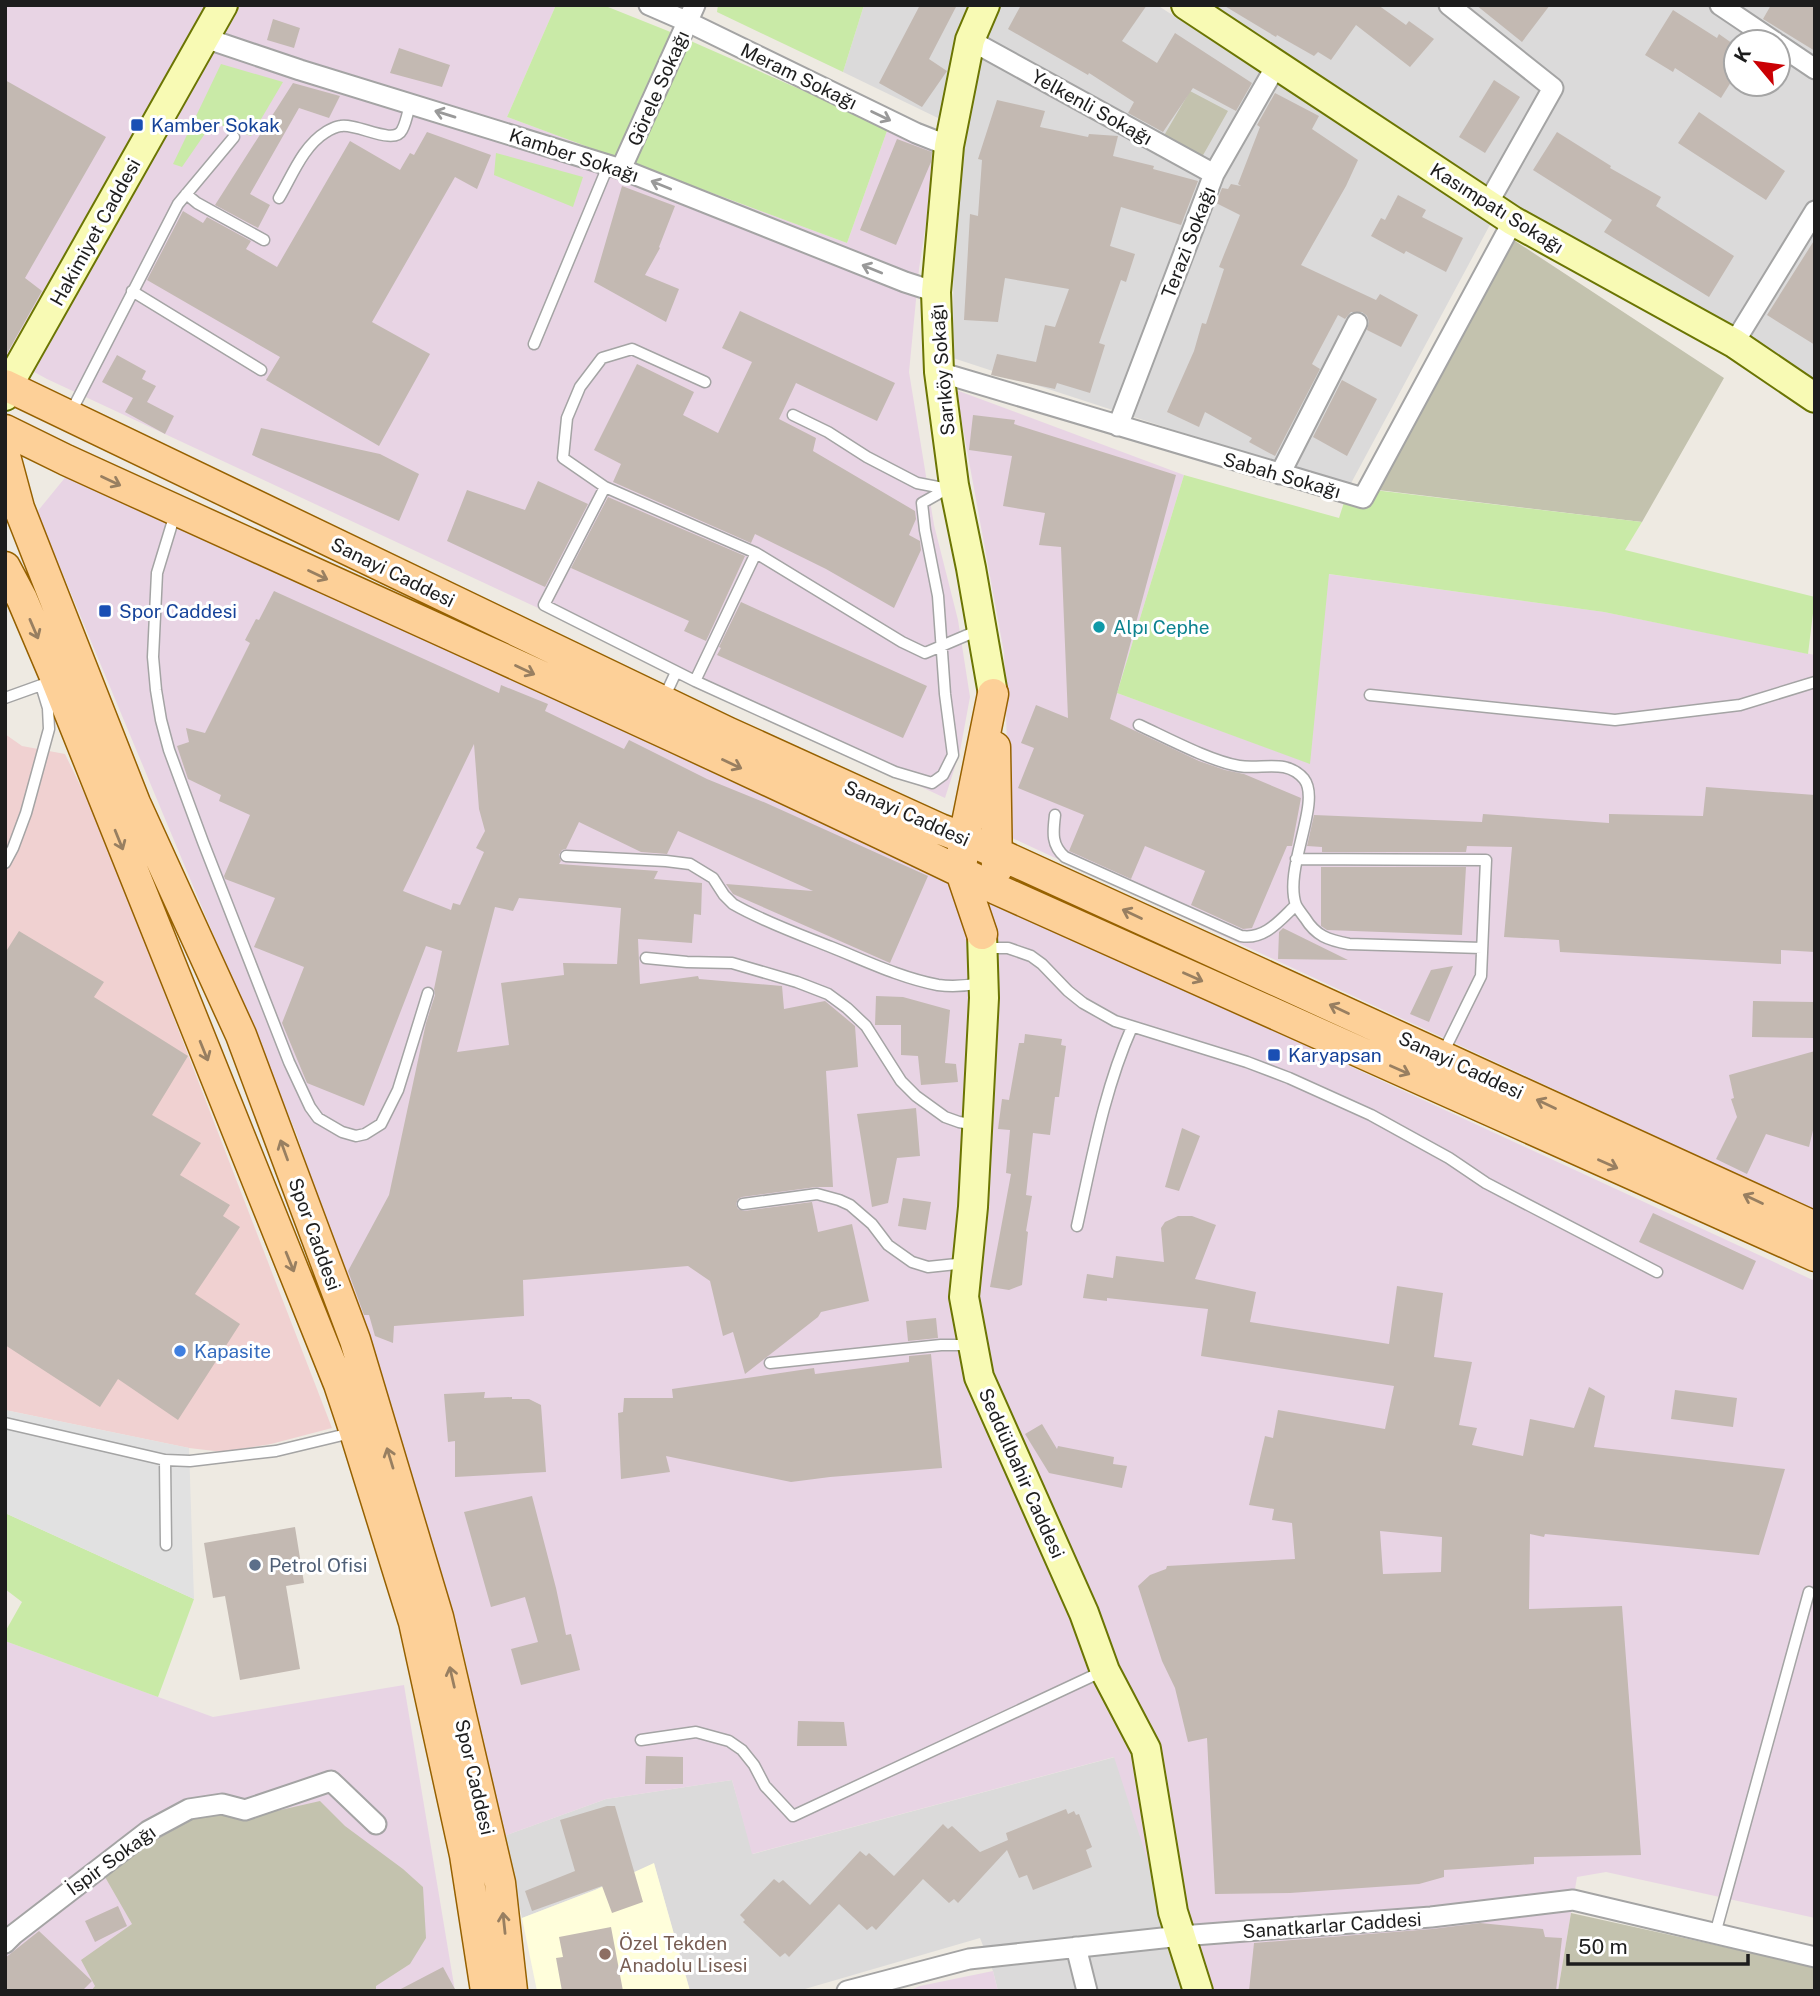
<svg xmlns="http://www.w3.org/2000/svg" width="1820" height="1996" font-family="'Public Sans',sans-serif">
	<style>
		.residential { fill: #dbdada; fill-rule: evenodd }
		.commercial { fill: #f0d1d1 }
		.industrial { fill: #e8d4e4 }
		.education { fill: #fffedb }
		.construction { fill: #c3c2ae }
		.grass { fill: #c9eaa7 }
		.parking { fill: #e1e1e1 }
		.building { fill: #c3b9b2; fill-rule: evenodd }
		.lines { fill: none; stroke-linecap: round; stroke-linejoin: round }
		.lane-casing { stroke: #a4a4a4; stroke-width: 13 }
		.street-casing { stroke: #a4a4a4; stroke-width: 23 }
		.secondary-casing { stroke: #6b7503; stroke-width: 32 }
		.primary-casing { stroke: #966100; stroke-width: 33 }
		.lane { stroke: #fff; stroke-width: 10 }
		.street { stroke: #fff; stroke-width: 19 }
		.secondary { stroke: #f8fab4; stroke-width: 28 }
		.primary { stroke: #fdd098; stroke-width: 30 }
		.oneway { stroke: #999 }
		.oneway2 { stroke: #987f61 }
		.transit-dot { fill: #1a4fb4; stroke: #fff; stroke-width: 2.5 }
		.culture-dot { fill: #0f9aa8; stroke: #fff; stroke-width: 2.5 }
		.shop-dot { fill: #3f7fe0; stroke: #fff; stroke-width: 2.5 }
		.service-dot { fill: #5c6f8a; stroke: #fff; stroke-width: 2.5 }
		.education-dot { fill: #8d6e63; stroke: #fff; stroke-width: 2.5 }
		.labels { text-anchor: middle; stroke-width: 6; stroke-linejoin: round; paint-order: stroke }
		.street-label { font-size: 19px; fill: #1d1d1d; stroke: #fff }
		.transit-label { font-size: 19px; fill: #164399; stroke: #fff; text-anchor: start }
		.culture-label { font-size: 19px; fill: #0d838f; stroke: #fff; text-anchor: start }
		.shop-label { font-size: 19px; fill: #366cbe; stroke: #fff; text-anchor: start }
		.service-label { font-size: 19px; fill: #4e5e75; stroke: #fff; text-anchor: start }
		.education-label { font-size: 19px; fill: #785e54; stroke: #fff; text-anchor: start }
	</style>
	<rect width="100%" height="100%" fill="#eeeae2"/>
	<path class="residential" d="M864 5H969L960 24 940 119 843 72Z
		M999 5H1157L1492 221 1349 487 953 358 954 148 984 33Z
		M1212 5H1815V386L1682 303 1483 188ZM1736 42H1778V84H1736Z
		M1115 1757 1190 1991H998L993 1971 980 1938 798 1991H690L654 1864 595 1890 522 1918 504 1836 606 1799 732 1780 753 1854Z"/>
	<path class="commercial" d="M5 734 22 746 65 754 99 824 332 1428 271 1444 223 1452 189 1448 5 1410Z"/>
	<path class="industrial" d="M5 5H556L507 117 847 243 888 128 937 150 919 269 909 372 934 525 958 620 970 697 960 751 945 798 47 379 5 356Z
		M956 390 1184 475 1117 693 1309 763 1328 574 1604 612 1815 655V1210L1010 837 1004 653Z
		M68 474 1815 1281V1918L1606 1872 1577 1877 1558 1991H1190L1114 1757 752 1854 732 1780 606 1799 504 1836 460 1637 297 1135 37 512Z
		M5 1641 213 1717 404 1685 455 1991H5Z
		M993 1971 998 1991H908L920 1986Z"/>
	<path class="education" d="M654 1863 690 1991H537L522 1918 595 1890Z"/>
	<path class="construction" d="M1190 91 1228 111 1202 157 1162 139Z
		M1509 237 1724 378 1642 522 1378 490Z
		M320 1801 345 1826 403 1869 423 1887 426 1938 410 1964 376 1986V1991H91L95 1986 81 1960 132 1924 101 1870 193 1819 216 1813 245 1818Z
		M1571 1913 1815 1967V1991H1558Z"/>
	<path class="grass" d="M556 5H603L668 31 888 128 847 243 507 117Z
		M718 5H864L843 72 717 12Z
		M221 64 283 82 251 136 213 122 182 167 173 164Z
		M496 153 583 177 573 207 494 175Z
		M1184 475 1339 518 1349 487 1642 522 1625 550 1815 597 1808 654 1604 612 1329 574 1310 764 1117 693Z
		M5 1513 194 1599 158 1697 5 1641V1632L22 1602 5 1589Z"/>
	<path class="parking" d="M5 1410 189 1448 194 1599 5 1513Z"/>
	<path class="building" d="M920 5H957L929 59 947 71 922 107 879 83Z
		M1021 5H1147L1122 41 1157 63 1175 33 1252 83 1236 111 1193 88 1163 132 1128 113 1134 102 1089 73 1088 75 1008 29Z
		M1223 5H1378L1406 25 1409 21 1434 39 1410 67 1356 25 1331 60 1318 52 1314 56 1277 35 1276 37Z
		M1476 5H1550L1522 42Z
		M1771 5H1815V51L1763 19Z
		M1673 10 1717 38 1719 34 1736 46V74L1721 98 1675 68 1673 72 1645 55Z
		M273 19 300 28 294 48 267 40Z
		M399 48 450 65 442 87 390 73Z
		M5 80 106 137 25 278 42 291 5 357Z
		M1494 80 1520 97 1485 153 1459 137Z
		M293 83 340 96 329 118 299 108 250 194 270 205 258 228 215 205Z
		M1275 93 1319 116 1312 129 1358 160 1346 186 1301 265 1376 300 1380 294 1418 315 1401 347 1367 330 1369 322 1367 316 1362 312H1351L1345 319 1338 315 1312 364 1320 369 1275 456 1249 442 1252 438 1205 412 1199 427 1167 412 1194 351 1202 323 1206 324 1224 269 1219 267 1240 215 1216 203 1222 188 1228 189 1231 184 1241 186 1238 184 1260 127 1257 125Z
		M997 100 1045 111 1040 127 1088 137 1089 134 1118 136 1113 156 1154 166 1153 169 1198 181 1181 225 1121 207 1110 246 1135 254 1126 282 1121 280 1099 343 1105 345 1090 393 1057 383 1055 389 991 375 997 354 1036 362 1045 325 1055 327 1069 289 1005 278 998 322 964 320 970 214 978 216 982 160 978 159Z
		M1699 112 1785 171 1766 200 1678 143Z
		M427 132 491 155 477 189 455 177 372 322 430 354 379 446 266 380 280 357 147 280 183 211 203 223 207 217 251 241 246 249 277 267 350 141 400 170 410 153 414 155Z
		M1557 132 1611 166 1610 168 1661 197 1656 206 1734 256 1709 297 1604 232 1612 220 1533 170Z
		M897 139 932 152 931 162 896 245 860 230Z
		M622 186 675 206 659 247 660 248 645 275 679 289 666 322 594 282Z
		M1398 195 1426 210 1422 217 1463 238 1446 272 1406 251 1404 254 1371 236 1381 218 1385 220Z
		M1815 239V345L1767 315Z
		M740 311 895 383 877 421 796 383 779 419 816 438 813 451 915 511 916 519 909 535 920 541 921 550 894 608 826 569 755 534 751 543 613 482 621 464 594 450 637 364 694 392 683 415 718 433 752 362 722 348Z
		M117 355 146 371 142 379 156 386 147 402 174 416 165 434 125 412 133 398 102 382Z
		M1342 380 1377 399 1347 456 1313 437Z
		M973 415 1015 420 1014 424 1176 475 1110 719 1199 761 1225 770 1244 774 1301 798 1292 846H1287L1252 928 1243 929 1191 905 1205 871 1145 846 1131 879 1069 851 1084 815 1018 788 1034 748 1021 743 1036 705 1068 718 1061 547 1039 545 1045 513 1003 506 1012 456 969 450Z
		M261 428 380 454 419 474 399 521 252 455Z
		M538 481 588 504 545 587 447 541 467 490 525 510Z
		M608 497 745 556 706 641 684 631 689 621 571 568Z
		M274 591 499 693 501 685 548 704 545 711 624 749 629 740 707 779 766 803 928 876 890 963 733 894 726 884 813 891 678 831 667 854 641 852 579 822 566 849 562 850 559 855 561 861 559 864 658 871 654 879 702 883 701 915 694 914 692 943 638 939 640 984 698 976 699 979 782 986 784 1009 825 1001 855 1026 858 1067 826 1071 833 1187H816L742 1197 738 1199 736 1204 738 1209 744 1211 812 1202 818 1232 852 1224 869 1301 821 1312 818 1317 745 1374 733 1332 723 1336 710 1281 688 1266 523 1280 524 1316 394 1326 393 1343 375 1336 369 1315H364L348 1271 389 1195 426 1023 435 995 434 989 442 951 426 946 364 1106 307 1083 282 1023 304 967 254 947 275 898 225 879 224 876 250 815 219 801 221 795 188 779 177 746 189 742 186 728 205 733 250 643 245 640 256 619 259 620ZM474 744 479 809 485 831 476 848 484 852 460 905 453 903 451 910 403 891ZM519 898 621 908 617 964 563 963 564 975 501 983 509 1045 457 1052 495 907 513 911Z
		M741 602 927 686 903 738 717 655 721 648 719 647Z
		M1706 787 1815 795V952L1781 950V964L1560 952 1559 940 1504 937 1512 847 1467 846 1466 852H1322V847L1307 846 1314 815 1482 822 1483 814 1609 823V814L1703 816Z
		M1321 867H1466L1462 935 1327 930 1321 926Z
		M1283 928 1348 960 1278 959 1279 932Z
		M19 931 104 982 94 997 188 1056 152 1115 201 1143 180 1175 230 1205 223 1216 240 1227 195 1294 240 1324 178 1420 118 1379 100 1407 5 1345V953Z
		M1453 966 1429 1022 1410 1014 1431 970Z
		M876 996 903 997 950 1010 945 1063 956 1064 958 1082 921 1085 918 1056 901 1055V1025H875Z
		M1753 1001 1815 1002V1038L1752 1037Z
		M1025 1034 1062 1039 1061 1045 1066 1046 1059 1097H1055L1050 1135 1033 1133 1026 1195 1032 1196 1026 1231 1028 1232 1022 1285 1009 1290 990 1287 1011 1174 1006 1173 1010 1130 998 1129 1002 1099 1009 1100 1019 1043H1024Z
		M1815 1051V1122L1809 1147 1766 1134 1747 1174 1716 1159 1737 1117 1731 1099 1734 1098 1729 1075Z
		M916 1108 920 1156 897 1158 888 1203 872 1207 857 1114Z
		M1182 1128 1200 1136 1179 1191 1165 1187Z
		M903 1198 931 1202 926 1230 898 1226Z
		M1653 1213 1756 1261 1743 1290 1639 1242Z
		M1178 1216H1192L1216 1225 1195 1279 1256 1292 1250 1322 1389 1344 1397 1286 1443 1293 1434 1357 1472 1362 1459 1425 1477 1428 1472 1445 1523 1456 1530 1419 1574 1428 1589 1387 1605 1396 1594 1447 1785 1469 1759 1555 1545 1534 1544 1537 1530 1534 1529 1609 1622 1606 1641 1855 1534 1857V1864L1444 1870V1877L1419 1884 1290 1893 1215 1894 1207 1738 1188 1742 1175 1688 1162 1661 1138 1586 1150 1575 1166 1569 1167 1566 1295 1559 1292 1523 1272 1520 1274 1509 1249 1505 1265 1436 1273 1438 1278 1410 1385 1429 1394 1386 1201 1356 1208 1309 1107 1298V1301L1083 1298 1087 1274 1113 1278 1116 1256 1164 1262 1161 1228 1165 1222ZM1380 1531 1442 1537 1441 1572 1383 1574Z
		M936 1318 938 1338 908 1341 906 1321Z
		M931 1354 942 1468 830 1477 791 1482 666 1456 670 1472 621 1479 618 1413 623 1412 624 1398H673L672 1389 814 1368 815 1374 909 1362V1356Z
		M1675 1390 1737 1398 1733 1427 1671 1419Z
		M485 1392 484 1398 512 1397V1399H529L541 1405 546 1472 455 1477V1441L448 1442 444 1394Z
		M1042 1424 1057 1449 1058 1446 1114 1457 1113 1464 1127 1466 1122 1488 1049 1473 1025 1434Z
		M532 1496 556 1588 566 1635 571 1634 580 1670 521 1685 511 1649 538 1642 525 1597 491 1607 464 1512Z
		M295 1527 304 1583 286 1586 300 1669 240 1680 225 1596 213 1598 204 1543Z
		M798 1721 844 1722 847 1746H797Z
		M646 1756 683 1757V1784H645Z
		M607 1806H615L643 1902 612 1913 602 1886 532 1911 525 1891 575 1871 560 1820Z
		M1066 1809 1068 1814 1074 1811 1076 1815 1079 1814 1092 1847 1086 1850 1092 1867 1033 1890 1027 1875 1019 1878 1007 1850 958 1903 954 1899 949 1903 923 1879 876 1930 872 1926 867 1930 839 1904 789 1957 785 1953 780 1957 743 1922 745 1920 740 1915 774 1879 779 1883 783 1880 810 1905 860 1851 866 1856 869 1853 894 1876 943 1824 948 1829 952 1826 980 1852 1008 1840 1006 1833Z
		M118 1906 127 1926 95 1942 85 1921Z
		M1480 1923 1543 1929 1545 1937 1562 1938 1556 1991H1249L1254 1943 1432 1929Z
		M611 1927 623 1991H562L556 1958 563 1957 559 1937Z
		M39 1931 92 1981 82 1991H5V1958Z
		M443 1967 456 1991H397Z"/>
	<g class="lines">
		<defs>
			<path id="lane" d="M186 194 197 203 264 240
				M279 198C292 176 303 146 326 132 329 130 337 126 341 126 357 123 394 146 402 130 406 123 408 112 410 104
				M132 291 261 370
				M534 344 608 166
				M705 382 632 349 602 358 580 387 567 418 563 458 605 487 756 553 902 642 925 653 979 630
				M71 412 178 204 234 137
				M793 415 828 432 867 457 917 483 948 489
				M605 487 544 605 695 681 895 772 932 783 943 775 953 755 945 694 938 596 925 530 922 503 952 486
				M175 514 157 573 153 657 156 690 161 720 169 750 203 842 289 1062 310 1107 318 1118 342 1132 356 1136 365 1134 381 1124 398 1090 428 993
				M695 681 756 553
				M1370 695 1615 720 1740 705 1815 682
				M5 698 44 684
				M664 698 676 672
				M1139 725C1167 738 1210 761 1239 766 1262 770 1286 758 1304 779 1322 802 1283 869 1296 905 1298 909 1302 914 1305 918 1316 936 1328 940 1349 944L1482 948
				M1055 815C1053 832 1051 845 1065 857L1241 936C1265 940 1280 920 1296 905
				M566 856 666 861 690 864 713 878 724 895 733 904C762 921 801 935 831 947 866 961 901 978 938 985 952 987 966 986 980 983
				M1296 859 1486 860 1481 976 1442 1055
				M5 863 13 848 26 813 49 729 48 708 41 685
				M984 948H1008L1031 956 1042 964 1068 991 1083 1003 1115 1021 1247 1062 1289 1078 1371 1115 1449 1158 1486 1183 1657 1272
				M646 958 687 962 732 963 797 982 828 994 847 1008 866 1026 901 1081 916 1096 945 1117 959 1122 976 1125
				M743 1204 817 1194 839 1200 850 1205 872 1224 888 1245 912 1262 928 1267 966 1263
				M1077 1226C1092 1159 1104 1090 1132 1027
				M770 1363 941 1345H969
				M5 1423 165 1460 166 1545
				M165 1460 190 1461 276 1451 351 1433
				M641 1740 696 1732 729 1741 742 1750 754 1765 765 1786 793 1816 1101 1672
				M1715 1934 1809 1592"/>
			<path id="street" d="M649 5 688 22 916 133 949 146
				M1449 5 1553 88 1487 205
				M1720 5 1775 42
				M205 38 300 70 621 169 905 282 936 292
				M970 40 1214 174
				M1778 44 1815 69
				M621 169 695 5
				M1734 343 1815 211
				M939 372 1363 498 1513 221
				M1118 426 1214 174 1276 66
				M1280 474 1357 323
				M5 1943 13 1935 148 1831 189 1809 222 1804 245 1810 331 1781 376 1824
				M1076 1947 1087 1991
				M847 1991 969 1959 1181 1936 1431 1917 1573 1900 1815 1957"/>
			<path id="secondary" d="M985 5 970 40 949 146 936 292 939 372 954 485 971 568 993 694
				M1186 5 1513 221 1734 343 1815 398
				M5 396 14 375 223 5
				M982 934 984 998 973 1207 964 1297 979 1377 1084 1613 1105 1671 1146 1749 1173 1912 1198 1991"/>
			<path id="primary" d="M5 385 727 732 940 829 964 838 1815 1227
				M5 430 66 460C376 602 689 740 996 889L1815 1256
				M5 456 19 508 135 803 241 1035 355 1340 438 1617 500 1883 512 1991
				M5 567 22 599 56 679 339 1384 355 1432 414 1622 465 1855 486 1991
				M995 747 997 869
				M982 934 961 872 964 838 993 694"/>
		</defs>
		<use href="#lane" class="lane-casing"/>
		<use href="#street" class="street-casing"/>
		<use href="#secondary" class="secondary-casing"/>
		<use href="#primary" class="primary-casing"/>
		<use href="#lane" class="lane"/>
		<use href="#street" class="street"/>
		<use href="#secondary" class="secondary"/>
		<use href="#primary" class="primary"/>
	</g>
	<defs><path id="oneway-shaft" d="M-6 0H5M1.5-3L5.5 0L1.5 3" fill="none" stroke-width="1.6" stroke-linecap="round" stroke-linejoin="round" transform="scale(1.75)"/></defs>
	<g class="oneway">
		<use href="#oneway-shaft" transform="translate(445 114) rotate(-163)"/>
		<use href="#oneway-shaft" transform="translate(881 116) rotate(26)"/>
		<use href="#oneway-shaft" transform="translate(661 185) rotate(-158)"/>
		<use href="#oneway-shaft" transform="translate(872 269) rotate(-158)"/>
	</g>
	<g class="oneway2">
		<use href="#oneway-shaft" transform="translate(111 481) rotate(25)"/>
		<use href="#oneway-shaft" transform="translate(318 575) rotate(25)"/>
		<use href="#oneway-shaft" transform="translate(34 629) rotate(67)"/>
		<use href="#oneway-shaft" transform="translate(525 670) rotate(25)"/>
		<use href="#oneway-shaft" transform="translate(732 764) rotate(25)"/>
		<use href="#oneway-shaft" transform="translate(119 840) rotate(68)"/>
		<use href="#oneway-shaft" transform="translate(1132 914) rotate(-155)"/>
		<use href="#oneway-shaft" transform="translate(1193 977) rotate(24)"/>
		<use href="#oneway-shaft" transform="translate(1339 1009) rotate(-155)"/>
		<use href="#oneway-shaft" transform="translate(204 1051) rotate(68)"/>
		<use href="#oneway-shaft" transform="translate(1400 1070) rotate(24)"/>
		<use href="#oneway-shaft" transform="translate(1546 1104) rotate(-155)"/>
		<use href="#oneway-shaft" transform="translate(284 1150) rotate(-110)"/>
		<use href="#oneway-shaft" transform="translate(1608 1164) rotate(24)"/>
		<use href="#oneway-shaft" transform="translate(1753 1199) rotate(-155)"/>
		<use href="#oneway-shaft" transform="translate(290 1262) rotate(68)"/>
		<use href="#oneway-shaft" transform="translate(390 1458) rotate(-107)"/>
		<use href="#oneway-shaft" transform="translate(452 1677) rotate(-103)"/>
		<use href="#oneway-shaft" transform="translate(504 1923) rotate(-96)"/>
	</g>
	<g class="transit-dot">
		<rect x="130" y="118" width="14" height="14" rx="3.5"/>
		<rect x="98" y="604" width="14" height="14" rx="3.5"/>
		<rect x="1267" y="1048" width="14" height="14" rx="3.5"/>
	</g>
	<circle class="culture-dot" cx="1099" cy="627" r="7"/>
	<circle class="shop-dot" cx="180" cy="1351" r="7"/>
	<circle class="service-dot" cx="255" cy="1565" r="7"/>
	<circle class="education-dot" cx="605" cy="1954" r="7"/>
	<g class="labels">
		<g class="street-label">
			<text transform="translate(799 76) rotate(26)" y="7">Meram Sokağı</text>
			<text transform="translate(658 88) rotate(-66)" y="7">Görele Sokağı</text>
			<text transform="translate(1092 107) rotate(29)" y="7">Yelkenli Sokağı</text>
			<text transform="translate(574 155) rotate(18)" y="7">Kamber Sokağı</text>
			<text transform="translate(1497 208) rotate(32)" y="7">Kasımpatı Sokağı</text>
			<text transform="translate(95 232) rotate(-61)" y="7">Hakimiyet Caddesi</text>
			<text transform="translate(1188 242) rotate(-69)" y="7">Terazi Sokağı</text>
			<text transform="translate(942 370) rotate(-95)" y="7">Sarıköy Sokağı</text>
			<text transform="translate(1282 475) rotate(16)" y="7">Sabah Sokağı</text>
			<text transform="translate(393 572) rotate(26)" y="7">Sanayi Caddesi</text>
			<text transform="translate(907 813) rotate(24)" y="7">Sanayi Caddesi</text>
			<text transform="translate(1461 1065) rotate(25)" y="7">Sanayi Caddesi</text>
			<text transform="translate(315 1234) rotate(70)" y="7">Spor Caddesi</text>
			<text transform="translate(1022 1473) rotate(66)" y="7">Seddülbahir Caddesi</text>
			<text transform="translate(475 1777) rotate(77)" y="7">Spor Caddesi</text>
			<text transform="translate(111 1860) rotate(-36)" y="7">İspir Sokağı</text>
			<text transform="translate(1332 1925) rotate(-4)" y="7">Sanatkarlar Caddesi</text>
		</g>
		<g class="transit-label">
			<text x="151" y="132">Kamber Sokak</text>
			<text x="119" y="618">Spor Caddesi</text>
			<text x="1288" y="1062">Karyapsan</text>
		</g>
		<g class="culture-label">
			<text x="1113" y="634">Alpı Cephe</text>
		</g>
		<g class="shop-label">
			<text x="194" y="1358">Kapasite</text>
		</g>
		<g class="service-label">
			<text x="269" y="1572">Petrol Ofisi</text>
		</g>
		<g class="education-label">
			<text x="619" y="1950">Özel Tekden<tspan x="619" dy="22">Anadolu Lisesi</tspan></text>
		</g>
	</g>
	<rect width="1820" height="1996" fill="none" stroke="#1d1d1d" stroke-width="14"/>
	<g transform="translate(1757 63) rotate(299)"><circle r="33" fill="#ffffff" stroke="#a5a5a5" stroke-width="2"/>
	<path d="M0-5L12 26L0 18L-12 26Z" fill="#ca0004"/>
	<text y="-10" font-size="19" font-weight="bold" text-anchor="middle" fill="#1d1d1d">K</text>
	</g>
	<path d="M1568 1954v10h180v-10" fill="none" stroke="#1d1d1d" stroke-width="3.5"/>
	<text x="1578" y="1954" font-size="21" fill="#1d1d1d" stroke="#ffffff" stroke-width="5" paint-order="stroke">50 m</text>
</svg>
